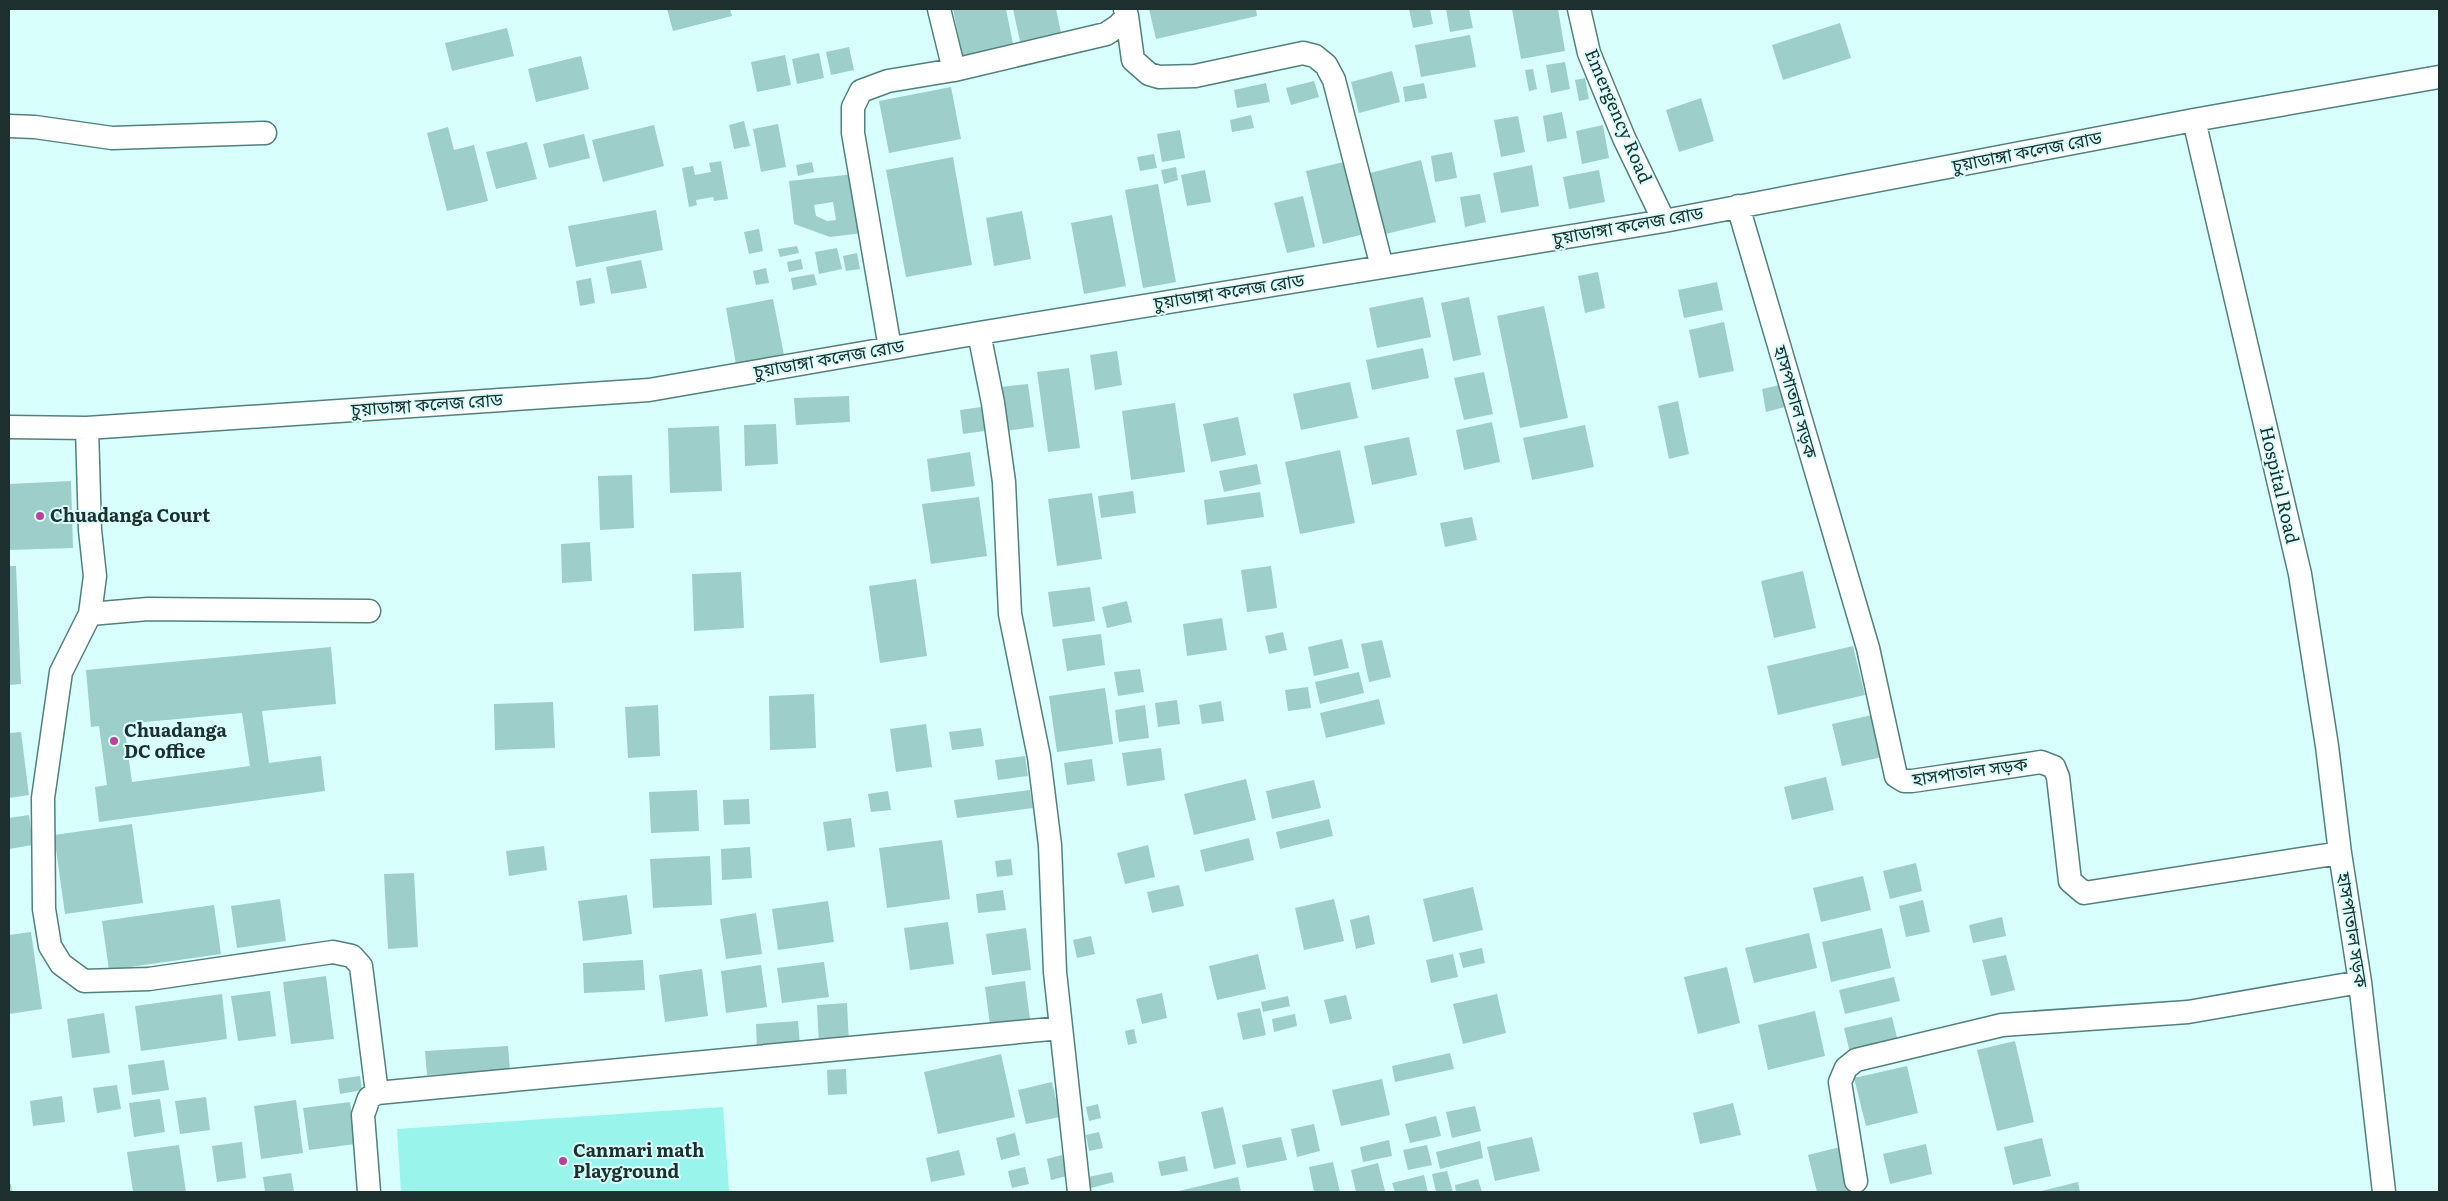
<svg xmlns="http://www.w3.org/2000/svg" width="2448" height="1201" font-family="Literata,'Noto Sans Bengali',serif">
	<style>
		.green { fill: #99f4ec }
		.building { fill: #9ecec9; fill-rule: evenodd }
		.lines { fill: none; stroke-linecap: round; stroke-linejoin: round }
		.street-casing { stroke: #52807c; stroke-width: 25 }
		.street { stroke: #fff; stroke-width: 22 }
		.poi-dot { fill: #b8439b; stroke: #d8fffb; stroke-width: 2 }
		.labels { text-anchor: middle; stroke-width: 4; stroke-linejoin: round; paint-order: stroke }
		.street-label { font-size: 18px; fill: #1d302f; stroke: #d8fffb }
		.poi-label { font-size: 18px; font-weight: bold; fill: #1d302f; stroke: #d8fffb; text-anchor: start }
	</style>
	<rect width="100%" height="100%" fill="#d8fffb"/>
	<path class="green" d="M723 1107 729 1192H401L397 1129Z"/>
	<path class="building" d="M667 9H730L732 16 673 31Z
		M953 9H1006L1015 54 964 64Z
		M1013 9H1056L1062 37 1021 46Z
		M1149 9H1256L1257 16 1156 39Z
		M1409 9H1430L1433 24 1413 28Z
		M1446 9H1469L1473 28 1450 32Z
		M1512 9H1558L1565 51 1521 59Z
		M1840 23 1851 58 1783 80 1772 45Z
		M507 28 514 56 452 71 445 43Z
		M1470 35 1476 67 1421 77 1415 45Z
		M849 47 854 70 831 75 826 52Z
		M819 53 824 78 797 84 792 59Z
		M785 55 791 85 757 92 751 62Z
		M581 56 589 89 536 102 528 69Z
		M1565 62 1570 89 1551 93 1546 65Z
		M1533 69 1537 89 1529 91 1525 70Z
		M1392 71 1400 102 1359 113 1351 82Z
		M1585 78 1589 99 1579 101 1575 80Z
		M1314 81 1319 97 1291 105 1286 88Z
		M1266 83 1270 102 1237 108 1234 90Z
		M1424 83 1427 98 1405 102 1403 87Z
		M951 87 961 139 889 153 879 101Z
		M1701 98 1714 141 1679 152 1666 110Z
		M1562 112 1567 138 1547 142 1543 116Z
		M1251 115 1254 128 1232 132 1230 120Z
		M1518 116 1525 152 1501 157 1494 120Z
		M744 121 750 146 734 149 729 125Z
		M778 124 786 167 761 172 753 129Z
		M654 125 664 166 603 182 592 140Z
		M1603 125 1609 158 1582 164 1576 131Z
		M448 127 454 150 474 145 488 201 447 211 427 133Z
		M1180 130 1185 158 1162 162 1157 134Z
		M584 134 590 158 549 168 543 144Z
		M527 142 537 179 496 189 486 152Z
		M1452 152 1457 178 1435 182 1431 156Z
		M1154 154 1157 168 1140 171 1137 157Z
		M953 157 972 265 906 277 886 170Z
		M1352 160 1369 233 1323 244 1306 171Z
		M1421 160 1436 222 1381 235 1366 174Z
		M721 161 728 199 714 201 713 197 696 200 697 205 689 207 682 168 693 166 695 175 711 172 709 163Z
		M812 162 814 172 798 176 796 165Z
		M1532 165 1539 206 1501 213 1493 173Z
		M1176 167 1178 180 1164 184 1161 170Z
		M1205 170 1211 202 1187 206 1181 175Z
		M1599 170 1605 202 1569 209 1563 177Z
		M855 174 862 233 830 237 794 224 789 181ZM833 202 836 220 827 221 816 216 814 205Z
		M1158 184 1176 282 1143 288 1125 190Z
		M1480 194 1486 222 1465 227 1460 197Z
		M1303 196 1315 247 1287 253 1274 203Z
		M656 210 663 250 576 267 568 226Z
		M1022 211 1031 259 994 266 986 218Z
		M1112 215 1126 286 1084 294 1071 223Z
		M759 229 763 251 749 254 744 232Z
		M797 246 799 253 780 257 778 249Z
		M837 248 842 269 819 274 815 252Z
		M857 253 860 269 846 271 843 256Z
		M801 259 803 269 789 272 787 262Z
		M641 260 647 288 611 294 606 267Z
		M766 268 769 283 756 285 753 271Z
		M1598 272 1605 308 1585 313 1578 276Z
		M814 274 817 285 793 290 791 278Z
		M591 278 595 303 580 306 576 281Z
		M1717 282 1723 310 1684 318 1678 290Z
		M1423 297 1431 337 1377 348 1369 308Z
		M1469 297 1481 355 1453 361 1441 303Z
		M773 299 784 355 736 364 726 308Z
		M1544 306 1568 418 1520 428 1497 316Z
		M1724 322 1734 371 1699 378 1689 330Z
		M1423 348 1429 378 1372 390 1366 360Z
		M1117 351 1122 385 1095 390 1090 355Z
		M1069 368 1080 448 1048 452 1037 372Z
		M1484 372 1493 414 1464 420 1454 378Z
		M1350 382 1358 418 1301 430 1293 394Z
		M1028 384 1034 427 1006 431 1000 387Z
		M1785 384 1789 406 1766 412 1762 389Z
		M849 396 850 422 796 425 794 398Z
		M1678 401 1689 454 1669 459 1658 406Z
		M1175 403 1185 472 1131 480 1122 411Z
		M988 406 992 430 963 434 960 410Z
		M1238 417 1246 455 1211 462 1203 424Z
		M1492 422 1500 462 1464 470 1456 430Z
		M776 424 778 464 745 466 744 425Z
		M1585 425 1594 467 1532 480 1523 438Z
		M719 426 722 491 670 493 668 428Z
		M1409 437 1417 475 1372 485 1364 446Z
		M1340 450 1355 523 1300 534 1285 462Z
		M970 452 975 486 931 492 927 459Z
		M1257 464 1261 484 1224 492 1219 471Z
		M632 475 634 528 600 530 598 476Z
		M71 481 73 548 9 550V484Z
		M1133 491 1136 513 1101 518 1098 496Z
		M1260 492 1264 517 1207 525 1204 500Z
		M1092 493 1102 559 1057 566 1048 499Z
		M979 497 987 556 931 564 922 504Z
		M1472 517 1477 540 1445 547 1440 523Z
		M590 542 592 581 562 583 561 544Z
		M9 566H16L21 684 9 685Z
		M1271 566 1277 608 1247 612 1241 570Z
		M1803 571 1816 628 1774 638 1761 581Z
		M741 572 744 628 694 631 692 574Z
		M916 579 927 656 880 663 869 586Z
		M1090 587 1095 621 1053 627 1048 592Z
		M1127 601 1132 622 1107 628 1102 607Z
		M1222 618 1227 650 1187 656 1183 624Z
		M1283 632 1287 650 1269 654 1265 636Z
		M1101 634 1105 665 1067 671 1062 639Z
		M1342 639 1349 668 1314 676 1308 647Z
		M1382 640 1391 677 1369 682 1361 644Z
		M1853 646 1865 695 1778 715 1767 666Z
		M331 647 336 704 262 711 269 763 321 756 325 791 99 822 95 787 107 785 99 726 91 727 86 670ZM242 713 250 766 132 782 124 724Z
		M1140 669 1144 692 1118 696 1114 672Z
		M1359 672 1364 693 1320 704 1315 682Z
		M1308 687 1311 708 1288 711 1285 690Z
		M1105 688 1113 744 1057 752 1049 696Z
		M814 694 816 748 770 750 769 696Z
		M1379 699 1385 724 1326 738 1320 713Z
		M1177 700 1180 724 1158 727 1155 703Z
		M1221 701 1224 721 1202 724 1199 705Z
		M553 702 555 748 495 750 494 704Z
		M658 705 660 756 628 758 625 707Z
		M1145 705 1149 738 1119 742 1115 710Z
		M1872 715 1882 757 1842 766 1832 724Z
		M926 724 932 767 896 772 890 729Z
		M981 728 984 746 952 750 949 732Z
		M21 732 29 795 9 798V733Z
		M1161 748 1165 780 1127 786 1122 753Z
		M1025 756 1028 776 998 780 995 760Z
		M1092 759 1095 781 1067 785 1064 763Z
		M1826 777 1834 810 1792 820 1784 787Z
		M1246 779 1256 820 1194 835 1184 794Z
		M1314 780 1321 808 1272 819 1266 791Z
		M697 790 699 831 651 833 649 792Z
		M1030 790 1033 808 957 818 954 800Z
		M888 791 891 810 871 812 868 794Z
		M749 799 750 824 724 825 723 800Z
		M29 815 33 845 9 849V818Z
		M851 818 855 847 827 851 823 822Z
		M1329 819 1333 836 1280 849 1276 832Z
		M132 824 143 903 65 914 54 835Z
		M1249 838 1254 860 1205 872 1200 850Z
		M942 840 950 899 887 908 879 848Z
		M1148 845 1155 877 1125 884 1117 853Z
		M544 846 547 870 509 876 506 851Z
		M750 847 752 878 722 880 721 849Z
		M710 856 712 905 653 908 650 859Z
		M1011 859 1013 875 997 877 995 861Z
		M1916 863 1922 891 1890 899 1883 871Z
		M414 873 418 947 388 949 384 874Z
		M1863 876 1871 910 1821 922 1813 888Z
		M1179 885 1184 906 1152 913 1147 892Z
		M1473 887 1483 930 1433 942 1423 899Z
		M1003 890 1006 910 978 913 976 894Z
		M627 895 632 934 583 941 578 901Z
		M280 899 286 941 237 948 231 906Z
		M1334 899 1344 941 1304 950 1295 908Z
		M1923 900 1930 932 1906 937 1899 906Z
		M828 901 834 942 778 950 772 909Z
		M214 905 221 954 109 970 102 921Z
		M756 913 762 954 726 959 720 919Z
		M1369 915 1375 944 1356 949 1350 920Z
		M2002 917 2006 936 1973 943 1969 925Z
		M948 922 954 964 910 970 904 928Z
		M1026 928 1031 970 992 975 986 934Z
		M1882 928 1891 968 1831 982 1822 942Z
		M31 932 42 1009 9 1014V935Z
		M1809 933 1817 968 1754 983 1745 948Z
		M1091 936 1095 954 1077 958 1073 940Z
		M1482 948 1485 963 1463 968 1459 953Z
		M1258 954 1266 989 1217 1000 1209 966Z
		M1453 954 1458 977 1431 983 1426 960Z
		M2006 955 2015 990 1991 996 1982 960Z
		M643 960 645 990 584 993 583 963Z
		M824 962 829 997 782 1003 777 968Z
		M761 965 767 1007 726 1013 721 971Z
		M1727 967 1740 1023 1698 1034 1684 977Z
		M702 969 708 1016 665 1022 659 975Z
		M326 976 334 1039 291 1044 283 982Z
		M1894 977 1900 1001 1845 1014 1839 990Z
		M1025 981 1030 1019 990 1025 985 987Z
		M270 991 276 1036 238 1041 231 996Z
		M1162 993 1167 1018 1142 1024 1136 999Z
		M222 994 227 1039 141 1051 135 1006Z
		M1497 994 1506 1033 1463 1044 1453 1004Z
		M1346 995 1352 1019 1330 1024 1324 1000Z
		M1288 996 1290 1006 1263 1012 1261 1002Z
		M847 1003 849 1045 819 1046 817 1005Z
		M1260 1008 1266 1035 1243 1040 1237 1013Z
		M1815 1011 1825 1056 1768 1070 1758 1025Z
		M104 1013 110 1053 72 1058 67 1019Z
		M1295 1014 1297 1026 1274 1032 1272 1019Z
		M1892 1017 1899 1046 1851 1057 1844 1028Z
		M798 1021 800 1046 757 1049 756 1024Z
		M1134 1029 1137 1043 1128 1045 1125 1031Z
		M2015 1041 2034 1122 1997 1131 1977 1050Z
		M508 1046 510 1070 427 1075 425 1051Z
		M1450 1053 1454 1069 1395 1082 1392 1066Z
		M1001 1054 1015 1117 938 1134 924 1072Z
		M164 1060 169 1090 132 1095 128 1065Z
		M1907 1066 1918 1113 1866 1126 1854 1078Z
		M846 1069 847 1094 828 1095 827 1070Z
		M360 1076 362 1090 340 1094 338 1079Z
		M1382 1079 1390 1115 1341 1126 1332 1090Z
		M1052 1082 1060 1117 1026 1124 1018 1090Z
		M117 1085 121 1109 97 1113 93 1088Z
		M62 1096 65 1122 33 1126 30 1101Z
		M206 1097 210 1130 180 1134 175 1101Z
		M160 1099 165 1132 134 1137 129 1103Z
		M296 1100 303 1153 261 1159 254 1106Z
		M350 1102 356 1144 309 1150 303 1108Z
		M1733 1103 1741 1135 1700 1144 1693 1113Z
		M1098 1104 1101 1118 1089 1121 1086 1107Z
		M1475 1106 1481 1131 1452 1138 1446 1112Z
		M1223 1107 1236 1164 1214 1169 1201 1112Z
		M1436 1116 1441 1136 1410 1143 1405 1124Z
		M1314 1124 1320 1151 1297 1157 1291 1129Z
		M1099 1132 1103 1148 1089 1151 1086 1135Z
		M1015 1133 1020 1155 1001 1160 996 1138Z
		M1281 1137 1287 1160 1247 1168 1242 1145Z
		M1532 1137 1540 1171 1495 1181 1487 1147Z
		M2042 1138 2051 1176 2013 1185 2004 1147Z
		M1389 1140 1392 1156 1363 1162 1360 1147Z
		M1480 1141 1483 1158 1440 1169 1436 1152Z
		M242 1142 246 1178 217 1182 212 1146Z
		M1926 1144 1932 1174 1890 1184 1883 1154Z
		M179 1145 186 1192H133L127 1152Z
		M1427 1145 1432 1165 1408 1170 1403 1150Z
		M1840 1147 1851 1192H1817L1808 1155Z
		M959 1150 965 1175 931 1182 926 1158Z
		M1062 1155 1067 1176 1051 1180 1047 1159Z
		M1185 1156 1188 1171 1161 1176 1158 1162Z
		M1333 1162 1340 1192H1314L1309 1167Z
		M1378 1163 1385 1191 1356 1192 1351 1170Z
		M1025 1167 1029 1184 1012 1188 1008 1171Z
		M1447 1171 1453 1192H1436L1432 1174Z
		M1112 1172 1114 1182 1091 1188 1088 1177Z
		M291 1173 294 1192H265L263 1177Z
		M1424 1175 1428 1192H1395L1392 1183Z
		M1238 1177 1241 1192H1180L1179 1191Z
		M1478 1179 1482 1192H1456L1455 1185Z
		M2078 1182 2080 1192H2037Z
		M9 1184H11L12 1192H9Z"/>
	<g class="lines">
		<defs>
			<path id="street" d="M939 9 954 70
				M1579 9 1589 53 1624 138 1664 221
				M1127 16 1133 60 1149 74 1159 77 1195 76 1303 53 1315 56 1326 65 1334 80 1382 267
				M2194 120 2300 574 2327 746 2340 853
				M9 126 35 127 112 138 265 133
				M1738 206 1868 648 1896 776 1904 781H1912L2041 762 2054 767 2058 777 2070 881 2084 893 2340 853 2360 982 2384 1192
				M979 333 993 403 1004 482 1010 614 1039 757 1050 845 1055 972 1079 1192
				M890 348 853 133V107L861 91 888 81 954 70 1106 34 1118 26 1127 16 1125 9
				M9 427 87 428 649 390 979 333 1664 221 2194 120 2439 77
				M87 428 90 530 95 576 90 614 148 609 369 611
				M90 614 61 672 43 798 44 909 50 946 61 964 84 981 149 979 333 952 352 956 361 966 377 1093
				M1856 1181 1840 1082 1846 1068 1856 1060 2002 1025 2188 1012 2360 982
				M369 1192 363 1115 369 1098 377 1093 1061 1028"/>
		</defs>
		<use href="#street" class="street-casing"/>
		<use href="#street" class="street"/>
	</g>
	<g class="poi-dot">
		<circle cx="40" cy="516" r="5"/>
		<circle cx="114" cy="741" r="5"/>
		<circle cx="563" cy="1161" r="5"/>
	</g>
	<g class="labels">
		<g class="street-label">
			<text transform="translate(1618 116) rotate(67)" y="6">Emergency Road</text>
			<text transform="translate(2027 152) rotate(-11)" y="6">চুয়াডাঙ্গা কলেজ রোড</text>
			<text transform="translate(1628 226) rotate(-10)" y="6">চুয়াডাঙ্গা কলেজ রোড</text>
			<text transform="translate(1229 292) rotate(-9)" y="6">চুয়াডাঙ্গা কলেজ রোড</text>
			<text transform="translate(829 359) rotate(-10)" y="6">চুয়াডাঙ্গা কলেজ রোড</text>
			<text transform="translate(1795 402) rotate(74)" y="6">হাসপাতাল সড়ক</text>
			<text transform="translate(427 405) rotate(-4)" y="6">চুয়াডাঙ্গা কলেজ রোড</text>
			<text transform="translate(2279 485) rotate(77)" y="6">Hospital Road</text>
			<text transform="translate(1970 772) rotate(-8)" y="6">হাসপাতাল সড়ক</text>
			<text transform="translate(2352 930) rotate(81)" y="6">হাসপাতাল সড়ক</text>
		</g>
		<g class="poi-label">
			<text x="50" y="522">Chuadanga Court</text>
			<text x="124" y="737">Chuadanga<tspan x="124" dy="21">DC office</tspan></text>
			<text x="573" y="1157">Canmari math<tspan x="573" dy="21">Playground</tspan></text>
		</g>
	</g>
	<rect width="2448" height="1201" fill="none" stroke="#1d302f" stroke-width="20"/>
</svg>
